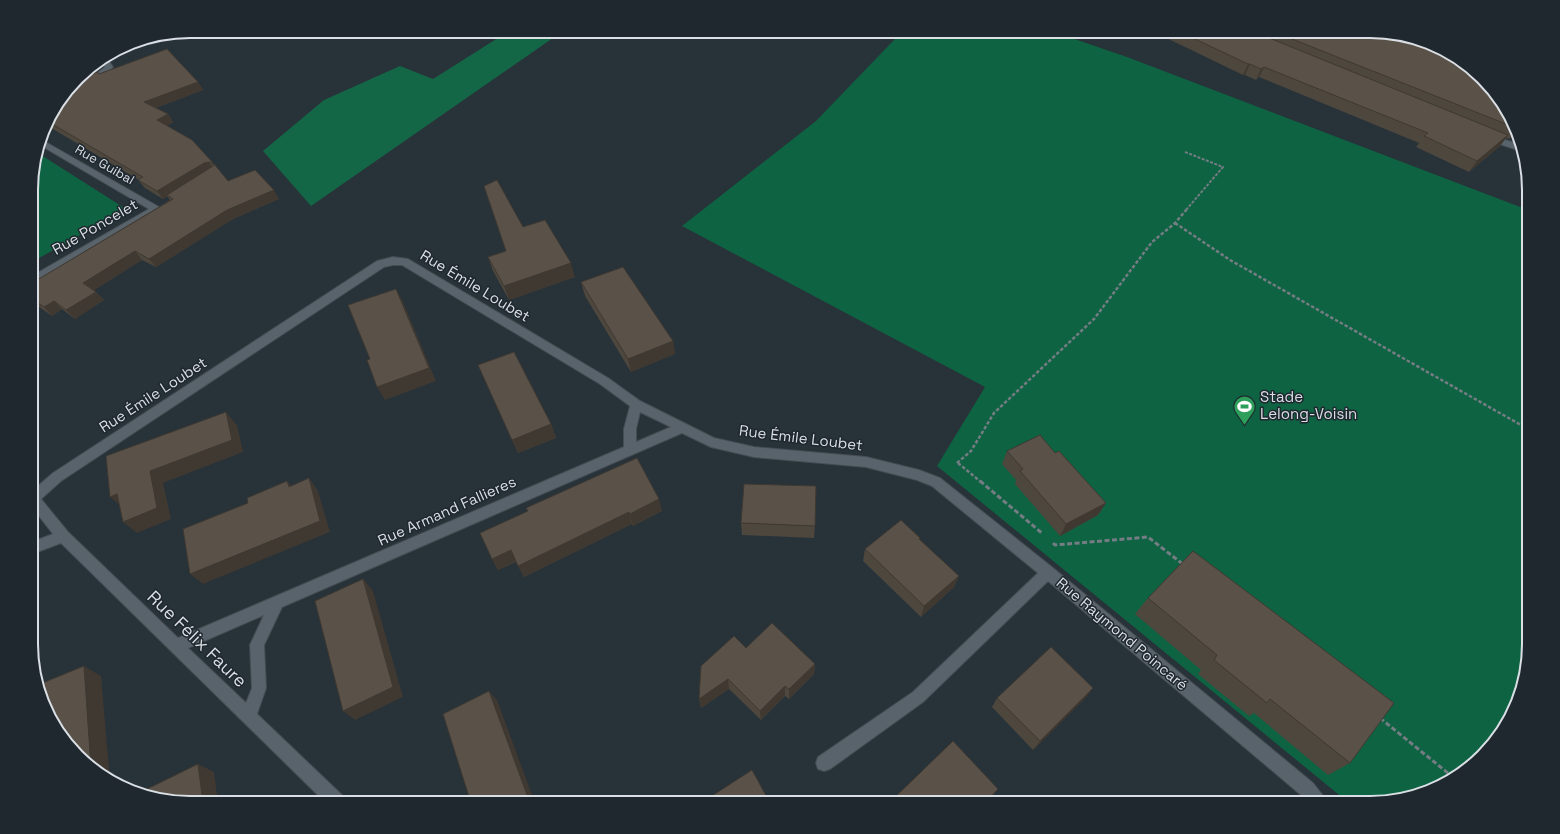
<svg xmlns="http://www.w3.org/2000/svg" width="1560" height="834" font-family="'Space Grotesk',sans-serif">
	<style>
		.green { fill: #0e6342 }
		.forest { fill: #146746 }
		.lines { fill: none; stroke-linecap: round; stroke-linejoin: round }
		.minor-casing { stroke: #454d53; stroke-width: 2 }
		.path-far2 { stroke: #747d83; stroke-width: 2; stroke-dasharray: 3 1.5; stroke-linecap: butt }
		.path-far1 { stroke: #747d83; stroke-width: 2.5; stroke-dasharray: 3.5 2; stroke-linecap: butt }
		.path { stroke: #747d83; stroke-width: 3; stroke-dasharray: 5 2.5; stroke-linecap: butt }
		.minor { fill: #59636c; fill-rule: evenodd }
		.wall { fill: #4d473e }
		.shaded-wall { fill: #3f3932 }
		.building { fill: #5a5248; stroke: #3f3932 }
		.labels { text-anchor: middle; stroke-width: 3; stroke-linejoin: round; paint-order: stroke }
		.far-street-label { font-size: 13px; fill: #d9dfe4; stroke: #1f282f }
		.street-label { font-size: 15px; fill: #d9dfe4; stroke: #1f282f }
		.poi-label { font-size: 15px; fill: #d9dfe4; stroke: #1f282f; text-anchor: start }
		.near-street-label { font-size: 18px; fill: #d9dfe4; stroke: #1f282f }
		.rim { fill: none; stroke: #d9dfe4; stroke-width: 2 }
	</style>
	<rect width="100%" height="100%" fill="#283239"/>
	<path class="green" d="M906 31H1051L1127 57 1528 210 1529 645 1513 715 1489 749 1458 776 1421 795 1381 803H1349L937 466 985 387 682 226 816 121 894 40Z
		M38 153 126 209 32 262 31 179Z"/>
	<path class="forest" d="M509 31H563L311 206 263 151 324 100 400 66 433 79Z"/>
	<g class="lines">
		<defs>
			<path id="minor" d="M106 57 113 67C108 74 99 85 89 83L88 81C93 76 99 72 105 67L100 61Z
				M1487 134 1518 144 1521 151 1484 139 1482 137 1484 135Z
				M42 140 159 207 161 209 154 214 32 285V276L149 209 40 145Z
				M393 257 408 259 608 378 640 401 714 438 754 447 866 457 919 470 940 478 1053 568 1313 783 1324 797 1326 803H1308L1301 795 1048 581 923 702 830 769 824 771 818 769 816 763 818 757 913 692 1038 573 932 486 917 480 866 467 754 457 711 447 682 433 282 607 264 645 266 688 257 714 344 797 346 803H326L61 543 32 554V542L53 534 32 507V491L53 473 377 261ZM393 265H402L600 384 630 406 624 429V447L178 638 68 532 41 499 61 481 384 267ZM640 412 671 427 636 442V429ZM264 615 250 645 252 688 246 703 188 648Z"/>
		</defs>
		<use href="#minor" class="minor-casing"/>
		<path class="path-far2" d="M1185 152 1223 167 1186 210"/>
		<path class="path-far1" d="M1175 223 1230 260 1528 429
			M957 463 971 451 994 413 1094 319 1152 242 1175 223 1187 209
			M958 463 981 482"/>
		<path class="path" d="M980 481 1043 534
			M1053 543 1055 545 1148 537 1184 565
			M1380 718 1454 778"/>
		<use href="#minor" class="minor"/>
	</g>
	<path class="wall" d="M1152 31H1370L1502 101 1515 134 1509 139 1506 138 1500 146 1469 172 1416 147 1419 143 1259 77 1256 80 1245 75H1243Z
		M97 72 99 74 198 82 203 90 156 108 168 114 173 122 167 126 192 140 228 181 279 199 233 219 156 267 142 260 94 290 104 300 75 319 62 309 52 316 32 302V283L170 200 167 196 163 199 145 188 138 180H139L46 125 47 119Z
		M523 227 575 277 509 300 493 271 488 257 506 251Z
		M581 282 673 341 675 354 631 372 585 296Z
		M478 365 551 424 556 438 518 453Z
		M1007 451 1055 453 1106 503 1098 515 1060 536 1015 484 1016 480 1002 464Z
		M528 511H662L633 526 632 524 524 577 516 562 498 570 492 559Z
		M741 523 815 526 814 538 742 535Z
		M920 538V540L959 576 954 587 921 617 863 561 865 549Z
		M1148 598 1350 763 1328 775 1254 713 1249 716 1198 674 1201 670 1135 614Z
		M746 648 815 664 814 674 789 699 785 696 761 720 729 689 701 708 699 699Z
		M1093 688 1085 698 1033 750 992 707 997 698Z"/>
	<path class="shaded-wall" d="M1133 31H1139L1132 33Z
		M1248 64H1250L1245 75H1243Z
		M92 66 97 72 74 84 85 71Z
		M1264 67 1259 77 1256 80 1261 69Z
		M198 82 203 90 150 110 144 102Z
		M168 114 173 122 162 129 157 120Z
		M1514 133 1515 134 1509 139Z
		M1508 135 1500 146 1469 172 1477 161Z
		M209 162 214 170 167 195V196L163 199 157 191 204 163Z
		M274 190 279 199 233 219 156 267 149 259 227 210Z
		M135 251 142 260 91 292 83 283Z
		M571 263 575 277 509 300 504 286Z
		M396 289 403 302 436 381 385 400 377 387Z
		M96 292 104 300 75 319 66 310Z
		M54 301 62 309 52 316 44 307Z
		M673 341 675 354 631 372 628 359Z
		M226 412 237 425 243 452 163 483 171 519 137 533 123 522 150 471Z
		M551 424 556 438 518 453 512 440Z
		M309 478 318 491 330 532 203 584 190 574Z
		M287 481 298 493 289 487Z
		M117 494 125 509 110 497Z
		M659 499 662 511 633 526 630 514Z
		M1106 503 1098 515 1060 536 1066 524Z
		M629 512 632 524 524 577 518 566Z
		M511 550 517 561 498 570 492 559Z
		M959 576 954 587 921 617 924 606Z
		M363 579 373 591 403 697 355 720 343 711Z
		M815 664 814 674 789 699V689Z
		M84 666 101 676 110 780 91 767Z
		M728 679 729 689 701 708 699 699Z
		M785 686V696L761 720 760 711Z
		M1093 688 1085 698 1033 750 1040 741Z
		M489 691 497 700 535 803H530Z
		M198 764 214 772 218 803H203Z
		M998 789 986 803H985Z"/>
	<path class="building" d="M1178 31H1252L1508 135 1477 161 1424 136 1428 133 1264 67 1261 69 1250 64H1248Z
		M1272 31H1370L1441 47 1475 71 1502 101 1511 126Z
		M167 49 198 82 144 102 168 114 157 120 192 140 214 164 209 162 204 163 157 191 138 180 143 177 47 121V119L76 82 97 72 99 74Z
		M214 164 228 181 255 170 274 190 227 210 149 259 135 251 83 283 96 292 66 310 54 301 44 307 32 299V283L173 199 167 195 213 166Z
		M497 180 523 227 545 220 571 263 504 286 488 257 506 251 484 186Z
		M623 267 673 341 628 359 581 282Z
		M396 289 429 368 377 387 367 360 370 359 348 305Z
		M514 352 551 424 512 440 478 365Z
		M226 412 232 440 150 471 157 508 123 522 117 494 110 497 106 456Z
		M1040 435 1055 453 1059 451 1106 503 1066 524 1020 471 1023 469 1007 451Z
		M637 458 659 499 630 514 629 512 518 566 511 550 492 559 480 533 528 511 526 508Z
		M309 478 320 521 190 574 183 529 248 503 247 498 287 481 289 487Z
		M744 484 816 486 815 526 741 523Z
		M901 520 920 538 919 539 959 576 924 606 865 549Z
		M1193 551 1394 703 1350 763 1270 699 1267 703 1214 660 1217 655 1148 598Z
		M363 579 393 687 343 711 315 601Z
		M772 623 815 664 789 689 785 686 760 711 728 679 699 699 701 666 734 636 746 648Z
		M1051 647 1093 688 1040 741 997 698Z
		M84 666 91 767 85 764 58 733 40 684Z
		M489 691 530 803H471L443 714Z
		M953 741 998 789 985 803H889Z
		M198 764 203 803H190L141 792Z
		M752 770 770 803H701Z"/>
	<defs>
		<symbol id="stadium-pin" viewBox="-11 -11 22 30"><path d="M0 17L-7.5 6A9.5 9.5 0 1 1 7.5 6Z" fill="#2e9e5b" stroke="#1f282f"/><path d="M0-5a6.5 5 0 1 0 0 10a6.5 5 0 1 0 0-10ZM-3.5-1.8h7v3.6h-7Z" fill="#fff"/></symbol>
	</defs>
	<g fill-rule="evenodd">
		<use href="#stadium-pin" x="1232" y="394" width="25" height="34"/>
	</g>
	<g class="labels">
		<g class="far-street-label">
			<text transform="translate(105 164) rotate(30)" y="5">Rue Guibal</text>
		</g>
		<g class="street-label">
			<text transform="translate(95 227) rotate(-30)" y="5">Rue Poncelet</text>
			<text transform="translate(475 286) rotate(31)" y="5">Rue Émile Loubet</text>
			<text transform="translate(153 395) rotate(-33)" y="5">Rue Émile Loubet</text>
			<text transform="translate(801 438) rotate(7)" y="5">Rue Émile Loubet</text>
			<text transform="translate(447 511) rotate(-24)" y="5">Rue Armand Fallieres</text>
			<text transform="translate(1122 634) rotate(40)" y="5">Rue Raymond Poincaré</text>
		</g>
		<g class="poi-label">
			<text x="1260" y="402">Stade<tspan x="1260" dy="17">Lelong-Voisin</tspan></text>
		</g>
		<g class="near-street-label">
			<text transform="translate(197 639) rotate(44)" y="6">Rue Félix Faure</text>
		</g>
	</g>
	<path d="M0 0H1560V834H0ZM190 38H1370A152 152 0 0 1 1522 190V644A152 152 0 0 1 1370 796H190A152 152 0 0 1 38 644V190A152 152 0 0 1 190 38Z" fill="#1f282f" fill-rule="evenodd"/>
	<path class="rim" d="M190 38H1370A152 152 0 0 1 1522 190V644A152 152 0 0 1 1370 796H190A152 152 0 0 1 38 644V190A152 152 0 0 1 190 38Z"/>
</svg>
